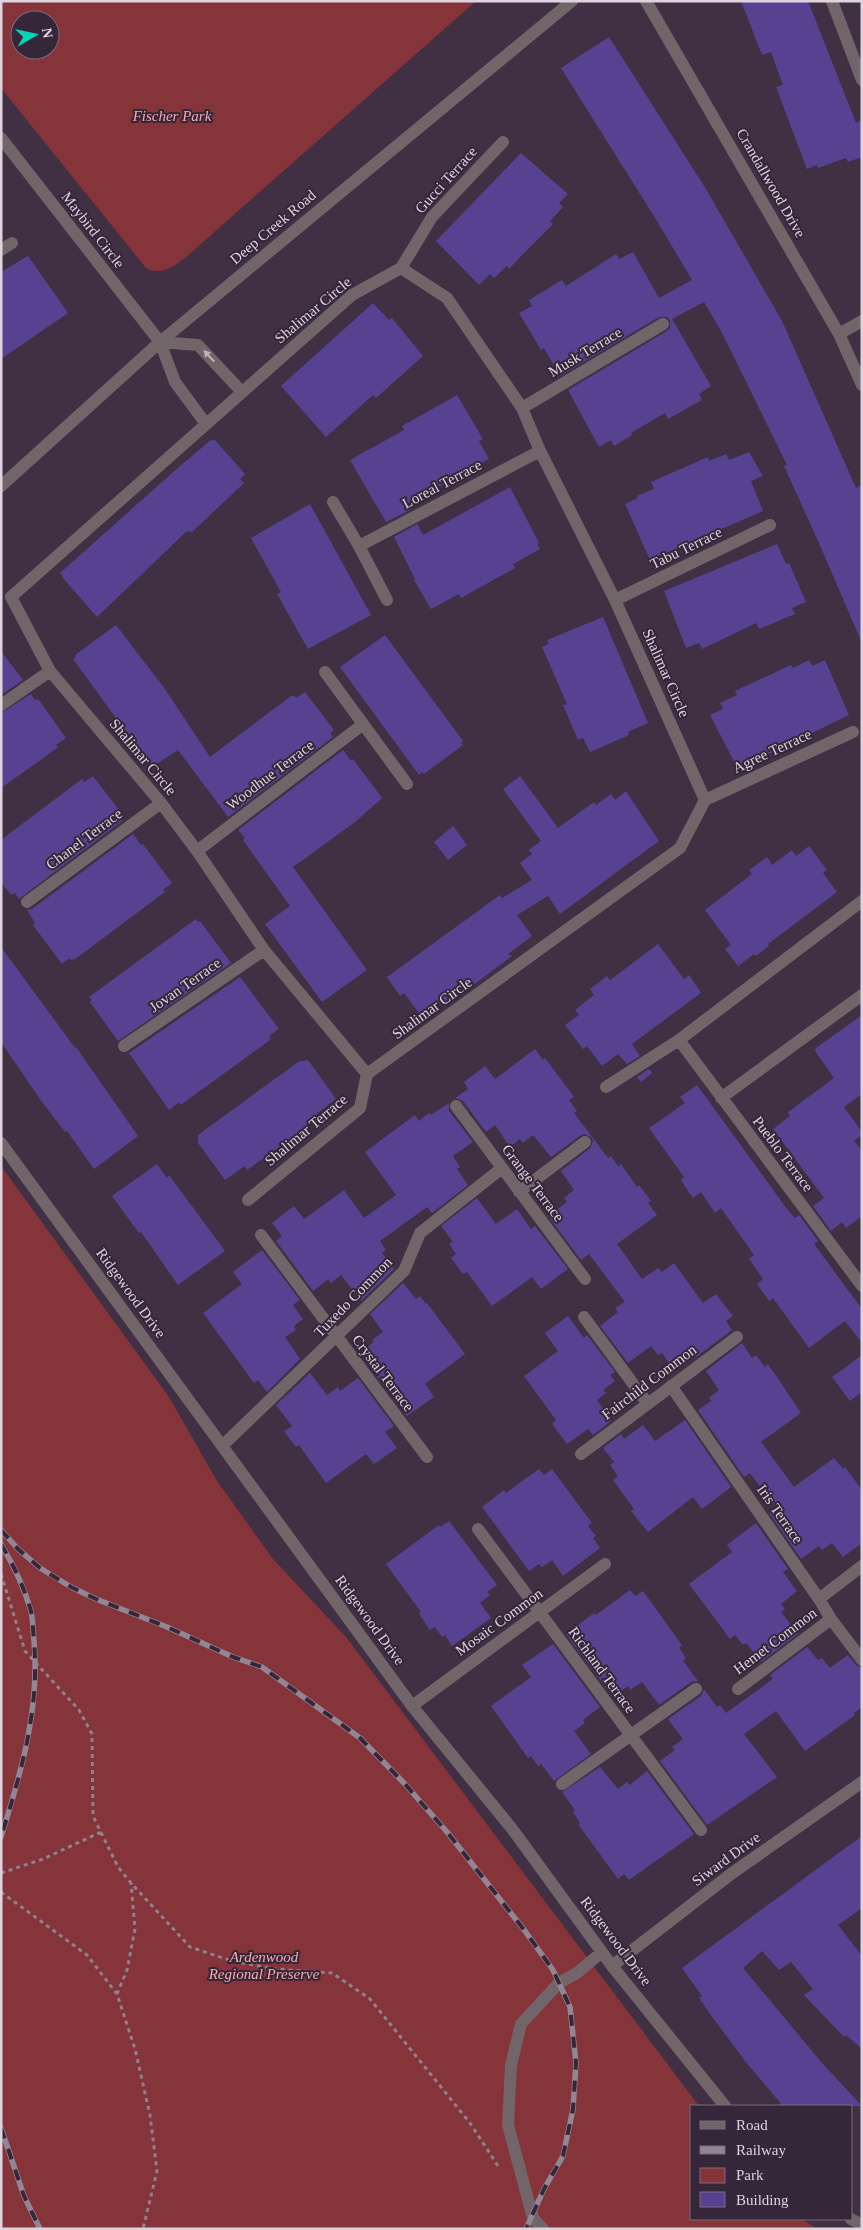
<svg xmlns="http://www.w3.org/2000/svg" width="863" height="2230" font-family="Georgia,serif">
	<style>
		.green { fill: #853439; fill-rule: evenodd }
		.building { fill: #574292 }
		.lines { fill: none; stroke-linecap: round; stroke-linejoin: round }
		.path { stroke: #8e8190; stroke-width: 3; stroke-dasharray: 4 4; stroke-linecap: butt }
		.minor { stroke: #72656a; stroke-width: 12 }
		.rail-casing { stroke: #928594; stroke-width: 5.5 }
		.rail { stroke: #362639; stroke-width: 4; stroke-dasharray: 11; stroke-linecap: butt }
		.oneway { fill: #beb3bd }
		.labels { text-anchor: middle; stroke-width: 4; stroke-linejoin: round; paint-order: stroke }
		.park-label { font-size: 15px; font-style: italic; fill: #f9aaaa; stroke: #362639 }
		.street-label { font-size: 15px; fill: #ded4e0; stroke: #362639 }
	</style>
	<rect width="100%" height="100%" fill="#413043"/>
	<path class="green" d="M1 1H476L185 258C173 267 161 276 146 268L1 88ZM20 20H50V50H20Z
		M1 1166 169 1397 217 1481 273 1559 346 1637 699 2106H692V2219H802L817 2229H1Z"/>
	<path class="building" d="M741 1H808L856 123 862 120V157L848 162 846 158 818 168 817 165 807 169 776 87 783 85 771 52 762 55Z
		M609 37 706 189 782 321 856 488 862 485V643L819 543 784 466 787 465 721 331 704 302 672 319 711 386 699 394 702 400 668 419 665 413 631 433 632 435 614 446 611 440 599 447 568 390 667 331 670 328V320L667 317H659L560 376 544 348 541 350 519 313 532 306 529 300 562 280 566 286 616 254 619 259 633 252 659 298 692 280 657 221 561 68Z
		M521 153 568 194 559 203 563 207 550 221 553 224 523 254 509 269 507 266 494 278 490 274 479 285 436 241Z
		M28 256 68 313 1 359V272Z
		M373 303 389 320 392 318 423 356 376 398 373 395 326 437 281 386Z
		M457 395 483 439 479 441 489 459 407 504 410 510 386 522 350 460 404 430 402 426Z
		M214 439 245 474 240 479 244 483 192 532 187 531 97 617 62 577 63 576 60 573 180 466 211 440 212 441Z
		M749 452 763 476 751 481 763 511 650 560 625 504 638 498 637 496 654 489 651 482 708 457 709 461 726 454 729 460Z
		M510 487 539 543 537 544 540 549 513 564 515 568 461 598 459 594 431 609 414 580 415 579 394 537 417 524 423 535Z
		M310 504 371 615 308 649 277 594 281 592 251 538Z
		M777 544 786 564 789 563 806 602 792 608 795 614 759 629 756 623 702 649 699 643 686 648 664 591Z
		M603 617 648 723 628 732 629 735 590 752 583 738 578 740 563 705 567 704 542 647 549 644 547 640Z
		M116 625 165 689 210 757 291 696H294L296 698 305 692 334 730 330 733 333 737 228 817 178 750 155 765 154 763 151 766 73 659 76 657 75 655Z
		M385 635 463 741 461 743 463 745 424 774 422 772 419 775 340 667Z
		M1 651 23 680 1 695Z
		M809 660 812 666 825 660 849 715 738 769 710 715 723 709 720 703 737 695 735 691 791 665 793 668Z
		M31 694 35 700 38 699 66 738 56 745 58 747 56 749 1 788V713Z
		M343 750 351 761 353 759 382 798 355 822 293 867 367 970 322 1002 265 924 290 906 243 840 245 838 238 830Z
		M93 776 122 814 119 817 122 821 19 899 15 893 11 895 1 882V840L82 779 84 782Z
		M520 776 558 828 594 802 596 805 611 794 615 800 626 791 659 841 560 914 548 896 517 915 532 936 508 954 512 956 464 992 444 1006 441 1002 422 1017 404 993 400 996 387 977 500 895 502 898 532 880 520 863 532 854 529 850 541 841 503 789Z
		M453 826 467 845 448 860 434 842Z
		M133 834 141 845 143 844 172 883 163 890 165 892 75 959 71 960 69 958 62 964 33 925 35 923 27 910 32 909Z
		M809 846 827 870 823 873 837 892 768 944 769 946 756 956 754 954 738 966 725 949 731 945 705 910 752 874 749 870 767 857 772 865 792 850 796 856Z
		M196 919 198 922 200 921 231 963 118 1041 90 1002 92 1000 89 997Z
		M658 944 684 979 689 975 701 993 632 1044 640 1056 627 1064 618 1054 602 1066 587 1046 583 1049 565 1025 579 1015 575 1010 594 995 590 989 607 976 610 980Z
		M1 947 75 1048 76 1047 138 1136 94 1169 67 1131 65 1132 42 1102 1 1042Z
		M240 977 279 1029 270 1035V1040L182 1104 178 1103 169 1110 129 1053Z
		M862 1015V1094L844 1107 862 1132V1135L854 1141 862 1151V1216L846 1228 842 1222 831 1231 813 1206 824 1198 773 1129 790 1116 788 1112 834 1078 815 1051 816 1048Z
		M535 1049 543 1060 545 1058 574 1097 569 1100 577 1111 574 1113 608 1158 611 1156 618 1166 621 1164 637 1187 639 1185 651 1201 648 1203 657 1215 617 1244 642 1279 658 1268 662 1272 674 1263 703 1303 716 1294 733 1316 726 1321 732 1330 696 1357 689 1348 669 1363 662 1353 658 1355 651 1346 628 1363 600 1326 618 1312 615 1308 625 1302 589 1254 581 1260 548 1216 567 1202 564 1198 574 1190 561 1171 590 1148 593 1141 591 1137 584 1134 581 1135 551 1157 533 1135 523 1143 520 1139 510 1147 495 1125 486 1132 463 1101 455 1098 468 1089 464 1082 485 1066 495 1079Z
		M308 1060 336 1099 316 1114 319 1117 316 1120 247 1170 245 1166 225 1180 198 1143V1135L298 1062Z
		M649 1069 652 1073 641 1082 637 1077Z
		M697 1085 787 1209 795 1218 799 1215 818 1241 814 1244 862 1309V1343L845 1321 809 1348 773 1298 769 1301 757 1284 763 1279 749 1259 754 1255 721 1208 715 1213 701 1192 693 1198 681 1180 684 1177 649 1128 685 1103 680 1097Z
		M449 1103V1111L473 1142 453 1156 460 1167 457 1169 468 1185 432 1213 427 1207 380 1241 386 1250 382 1253 394 1269 361 1301 341 1275 331 1283 328 1279 313 1291 276 1241 282 1236 272 1223 294 1206 304 1219 344 1190 364 1218 396 1195 365 1152 415 1115 419 1121 429 1113 431 1115Z
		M157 1164 167 1178 169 1175 225 1251 178 1285 141 1232 139 1233 112 1196Z
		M477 1198 496 1224 517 1209 531 1229 535 1226 568 1269 541 1289 532 1277 492 1306 467 1272 463 1274 451 1258 456 1254 449 1244 453 1242 441 1226Z
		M262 1250 300 1300 293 1305 303 1319 294 1326 296 1330 285 1337 300 1359 267 1392 258 1380 254 1383 203 1313 242 1284 233 1272Z
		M403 1283 416 1299 420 1296 426 1304 427 1303 465 1354 425 1384 434 1397 407 1416 371 1368 376 1364 365 1349 374 1342 372 1340 383 1332 370 1314Z
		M568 1316 584 1338 587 1335 615 1372 610 1375 615 1381 603 1390 606 1393 597 1400 611 1421 593 1435 588 1429 567 1444 552 1424 556 1420 524 1376 558 1351 545 1333Z
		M742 1343 752 1358 756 1355 765 1367 768 1364 801 1413 761 1442 794 1487 834 1458 843 1469 845 1467 862 1490V1543L843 1557 832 1543 822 1550 819 1546 801 1559 769 1513 776 1508 750 1473 744 1477 698 1410 711 1401 709 1398 719 1390 706 1371Z
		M862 1355V1392L850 1401 832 1377Z
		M310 1373 327 1395 338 1387 340 1391 358 1378 394 1426 385 1432 397 1448 374 1464 366 1454 326 1483 299 1445 296 1447 284 1431 292 1426 276 1405Z
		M685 1420 731 1487 702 1509 693 1497 648 1532 631 1511 634 1509 613 1480 618 1476 610 1465 614 1462 603 1448 621 1434 624 1439 643 1425 655 1441Z
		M539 1469 544 1475 552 1469 592 1523 588 1526 596 1536 593 1538 600 1548 563 1576 552 1560 542 1567 539 1564 529 1571 482 1507 504 1490 506 1493Z
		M449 1521 497 1585 487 1592 490 1595 480 1603 491 1618 452 1646 445 1635 442 1637 435 1627 430 1630 419 1614 421 1612 386 1564 439 1525 440 1527Z
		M756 1523 788 1569 783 1572 797 1591 781 1604 785 1609 781 1612 798 1634 761 1662 746 1643 743 1645 735 1635 730 1639 689 1584 732 1552 727 1545Z
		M630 1590 635 1596 643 1591 682 1645 679 1648 686 1658 683 1661 698 1681 691 1682 659 1705 642 1682 630 1690 628 1686 613 1697 566 1634 594 1613 596 1615Z
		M553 1644 600 1707 583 1720 585 1723 574 1731 591 1754 554 1781 541 1764 538 1766 531 1756 528 1758 491 1706 531 1677 522 1665Z
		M807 1647 818 1660 822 1658 830 1668 848 1655 856 1665 862 1668V1707L854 1713 855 1715 805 1751 776 1711 744 1734 777 1777 707 1825 660 1761 675 1750 672 1747 683 1739 668 1719 701 1696 704 1689 717 1707 720 1705 726 1713 773 1679 770 1675Z
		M600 1767 618 1789 627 1782 630 1785 647 1771 694 1834 629 1880 624 1874 618 1879 578 1824 580 1823 573 1812 575 1810 562 1792Z
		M862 1836V1908L838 1925 862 1956V2049L846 2035 844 2037 804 1995 813 1989 791 1962 779 1970 762 1951 743 1968 822 2063 862 2106H783L745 2061 713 2018 699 1998 702 1996 682 1968Z"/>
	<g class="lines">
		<path class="path" d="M1 1574 25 1651 79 1710 92 1734 93 1816 118 1867 131 1883 190 1947 232 1961 276 1969 332 1973 370 1999 470 2123 500 2169
			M1 1873 43 1859 101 1832
			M1 1892 87 1955 117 1994 135 2049 150 2115 157 2171 143 2229
			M117 1994 127 1970 135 1929 131 1883"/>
		<path class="minor" d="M646 1 839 334 862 385
			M832 1 862 80
			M1 138 160 342 175 382 206 424
			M1 250 12 243
			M401 268 447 298 522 408 540 451 615 600 705 800
			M839 334 862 321
			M160 342 198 345 242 392
			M522 408 663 324
			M1 486 160 342 572 1
			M333 502 359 546 387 600
			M359 546 540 451
			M615 600 770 525
			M325 672 407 784
			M1 705 50 671
			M705 800 853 732
			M197 851 362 725
			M27 902 161 803
			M679 1040 862 1286
			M124 1046 264 950
			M367 1074 264 950 197 851 161 803 50 671 11 597 352 295 401 268 432 217 503 142
			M367 1074 680 848 705 800
			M606 1087 679 1040 862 901
			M721 1098 862 995
			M456 1106 585 1279
			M1 1143 412 1706 513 1830 612 1966 725 2106
			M519 1192 585 1142
			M248 1200 360 1108 367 1074
			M261 1235 427 1457
			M584 1317 648 1404
			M671 1386 819 1599 831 1619 862 1660
			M222 1446 404 1271 420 1233 502 1168
			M581 1454 737 1337
			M478 1529 701 1830
			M819 1599 862 1566
			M738 1689 831 1619
			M412 1706 605 1564
			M562 1784 696 1689
			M612 1966 731 1874 862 1782
			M851 2219 862 2225
			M543 2229 533 2218 508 2125 511 2065 521 2024 559 1983 577 1973 602 1952"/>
		<defs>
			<path id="rail" d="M1 1530 18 1549 40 1568 71 1587 96 1599 167 1627 233 1657 262 1667 360 1738 404 1783 447 1832 525 1931 553 1970 570 2007 576 2063 573 2109 563 2156 544 2189 526 2229
				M1 1544C14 1566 24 1587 31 1611 33 1620 33 1631 34 1641 40 1709 21 1773 1 1837
				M1 2128 24 2196 40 2229"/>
		</defs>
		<use href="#rail" class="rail-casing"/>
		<use href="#rail" class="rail"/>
	</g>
	<defs><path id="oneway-solid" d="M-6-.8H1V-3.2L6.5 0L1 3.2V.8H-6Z" transform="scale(1.25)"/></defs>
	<use class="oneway" href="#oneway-solid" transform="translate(209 356) rotate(-133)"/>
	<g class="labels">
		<g class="park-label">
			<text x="172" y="121">Fischer Park</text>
			<text x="264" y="1962">Ardenwood<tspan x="264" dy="17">Regional Preserve</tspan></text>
		</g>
		<g class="street-label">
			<text transform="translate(446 180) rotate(-48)" y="5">Gucci Terrace</text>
			<text transform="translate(771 183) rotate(60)" y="5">Crandallwood Drive</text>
			<text transform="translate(273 227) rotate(-40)" y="5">Deep Creek Road</text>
			<text transform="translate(93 230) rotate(52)" y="5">Maybird Circle</text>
			<text transform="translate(313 310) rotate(-40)" y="5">Shalimar Circle</text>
			<text transform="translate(585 352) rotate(-31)" y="5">Musk Terrace</text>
			<text transform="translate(442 484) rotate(-28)" y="5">Loreal Terrace</text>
			<text transform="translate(686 548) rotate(-26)" y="5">Tabu Terrace</text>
			<text transform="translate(666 673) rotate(66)" y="5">Shalimar Circle</text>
			<text transform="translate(772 751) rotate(-25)" y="5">Agree Terrace</text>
			<text transform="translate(143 757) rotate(50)" y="5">Shalimar Circle</text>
			<text transform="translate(270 775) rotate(-37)" y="5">Woodhue Terrace</text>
			<text transform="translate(84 839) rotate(-37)" y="5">Chanel Terrace</text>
			<text transform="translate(185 985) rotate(-35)" y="5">Jovan Terrace</text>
			<text transform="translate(432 1008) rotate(-36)" y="5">Shalimar Circle</text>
			<text transform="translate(306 1130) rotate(-40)" y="5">Shalimar Terrace</text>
			<text transform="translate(783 1154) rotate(53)" y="5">Pueblo Terrace</text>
			<text transform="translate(533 1183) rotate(53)" y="5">Grange Terrace</text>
			<text transform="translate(131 1293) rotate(54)" y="5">Ridgewood Drive</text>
			<text transform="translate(353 1297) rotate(-46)" y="5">Tuxedo Common</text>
			<text transform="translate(383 1373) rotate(53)" y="5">Crystal Terrace</text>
			<text transform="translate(649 1382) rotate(-37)" y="5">Fairchild Common</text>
			<text transform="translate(780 1514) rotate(55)" y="5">Iris Terrace</text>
			<text transform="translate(370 1620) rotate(54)" y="5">Ridgewood Drive</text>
			<text transform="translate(499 1622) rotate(-36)" y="5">Mosaic Common</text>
			<text transform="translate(775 1641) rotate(-37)" y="5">Hemet Common</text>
			<text transform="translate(602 1670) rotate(54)" y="5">Richland Terrace</text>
			<text transform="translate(726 1859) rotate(-36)" y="5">Siward Drive</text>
			<text transform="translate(616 1941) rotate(53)" y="5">Ridgewood Drive</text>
		</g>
	</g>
	<rect width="863" height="2230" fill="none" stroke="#ded4e0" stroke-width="5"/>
	<rect x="690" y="2105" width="162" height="115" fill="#362639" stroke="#796c7c"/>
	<rect x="700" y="2121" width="25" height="8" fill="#72656a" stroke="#796c7c"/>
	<text x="736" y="2130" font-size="15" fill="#ded4e0">Road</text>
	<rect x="700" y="2146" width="25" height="8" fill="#928594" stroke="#796c7c"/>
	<text x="736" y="2155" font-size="15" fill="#ded4e0">Railway</text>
	<rect x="700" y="2168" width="25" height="15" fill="#853439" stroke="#796c7c"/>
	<text x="736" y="2180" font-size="15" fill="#ded4e0">Park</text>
	<rect x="700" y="2192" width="25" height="15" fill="#574292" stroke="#796c7c"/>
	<text x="736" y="2205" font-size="15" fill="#ded4e0">Building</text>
	<g transform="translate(35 35) rotate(81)"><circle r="24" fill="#362639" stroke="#796c7c"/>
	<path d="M0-4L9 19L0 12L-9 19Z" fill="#04d5b6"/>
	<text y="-8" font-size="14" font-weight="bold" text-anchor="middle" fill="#ded4e0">N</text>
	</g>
</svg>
